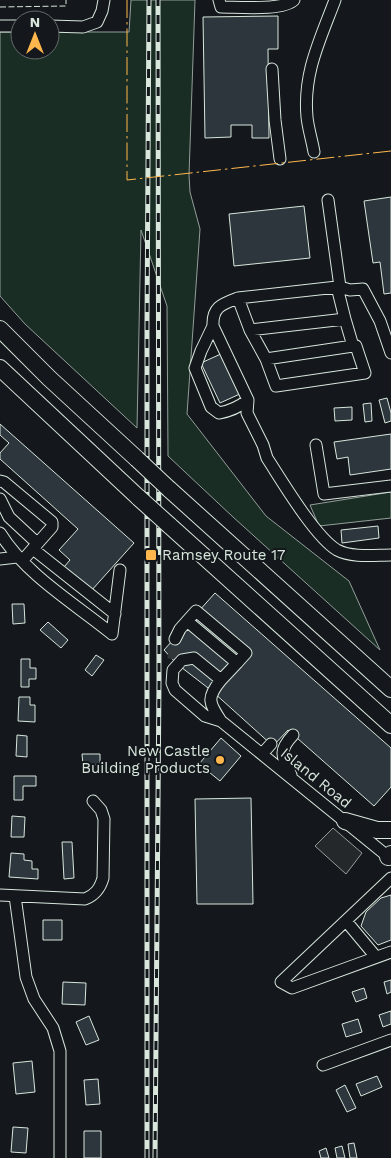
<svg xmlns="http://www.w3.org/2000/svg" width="391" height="1158" font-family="'Work Sans',sans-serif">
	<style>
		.green { fill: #1a2d24; stroke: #939e99 }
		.parking { fill: #24282b; stroke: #939e99 }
		.building { fill: #2c363c; stroke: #d8e6dc }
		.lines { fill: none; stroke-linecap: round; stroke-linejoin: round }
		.minor-tunnel { stroke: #313739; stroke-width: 11; stroke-dasharray: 11 5.5; stroke-linecap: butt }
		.minor-casing { stroke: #d8e6dc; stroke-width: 13 }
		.highway-casing { stroke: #d8e6dc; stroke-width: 18 }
		.minor { stroke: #14181c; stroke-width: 11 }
		.highway { stroke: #14181c; stroke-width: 16 }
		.rail-casing { stroke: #d8e6dc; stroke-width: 5 }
		.rail { stroke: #14181c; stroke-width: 3; stroke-dasharray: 9; stroke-linecap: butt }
		.highway-bridge-casing { stroke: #d8e6dc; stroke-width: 18; stroke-linecap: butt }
		.highway-bridge { stroke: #14181c; stroke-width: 16 }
		.fence { stroke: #d8e6dc; stroke-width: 1; stroke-dasharray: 6 2.5; stroke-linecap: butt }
		.power { stroke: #ffb74d; stroke-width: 1; stroke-dasharray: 18 4 2.5 4; stroke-linecap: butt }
		.poi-dot { fill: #ffb74d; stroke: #14181c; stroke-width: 2 }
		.labels { text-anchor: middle; stroke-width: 4; stroke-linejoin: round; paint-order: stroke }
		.poi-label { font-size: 15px; fill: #d8e6dc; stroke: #14181c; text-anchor: start }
		.street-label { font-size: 15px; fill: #d8e6dc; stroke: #14181c }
	</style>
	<rect width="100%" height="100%" fill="#14181c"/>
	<path class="green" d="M131 0H195L189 175 190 192 200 229 187 414 266 516 349 581 380 650 233 517 168 456 167 306 141 230 137 428 25 324 0 296V32H20V50H50V32H129Z
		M391 492V518L319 526 310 505Z"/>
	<path class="parking" d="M333 828 362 853 346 874 315 846Z"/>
	<path class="building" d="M278 16V49H268L269 138H252V125H231V137L205 138 203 17Z
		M391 197V293L384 294 380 262 373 263 364 201Z
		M304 206 310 258 234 266 229 214Z
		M223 353 242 393 220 403 201 363Z
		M387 398 391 413V421L385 423 379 400Z
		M371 403 372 421 365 422 363 404Z
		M352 407V420L335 421 334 408Z
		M0 424 134 543 91 591 64 567 70 560 59 550 78 529 0 459V453L9 443 0 435Z
		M391 434V469L350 475 348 457 337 459 334 442Z
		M378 526 379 538 342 543 341 530Z
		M215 593 391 748V787L374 806 288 730 273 746 212 691 177 664 164 650Z
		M12 604H24L25 623 13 624Z
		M48 622 68 640 61 648 40 630Z
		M96 655 104 660 92 676 85 670Z
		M21 659H30V668H36V679H29V687H21Z
		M19 697H30V705H35V722L18 721Z
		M17 735 27 736V757L16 756Z
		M221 738 241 756 220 781 199 764Z
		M82 754H100V765H83Z
		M14 776H36V786H23V800H14Z
		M251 798 253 904H197L195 799Z
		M12 816 25 817 24 837H11Z
		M62 842H72L74 878 64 879Z
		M11 853 24 854V860L32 861V869H38V879L9 877Z
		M391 895V940L378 945 361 926 366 912 381 898Z
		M43 920H62V940H43Z
		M391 980V992L387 994 384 982Z
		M63 982 86 983 85 1005 62 1004Z
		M364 988 367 998 356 1002 352 992Z
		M391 1011V1024L383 1027 379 1015Z
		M89 1016 99 1040 86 1045 76 1022Z
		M358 1019 362 1032 346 1037 342 1024Z
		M32 1061 35 1092 16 1094 13 1063Z
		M377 1076 382 1087 361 1096 356 1084Z
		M98 1079 100 1104 86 1105 84 1080Z
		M345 1085 356 1108 347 1112 336 1090Z
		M13 1127 28 1128 26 1153 11 1152Z
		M84 1131H101V1158H84Z
		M354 1143 357 1158H350L348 1144Z
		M342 1146 345 1158H337L335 1148Z
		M326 1148 329 1158H321L319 1151Z"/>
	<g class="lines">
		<path class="minor-tunnel" d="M173 659 175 639"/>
		<defs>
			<path id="minor" d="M219 0 221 7C238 7 283 11 294 0
				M0 26H20
				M50 26 83 27 97 22 102 11 104 0
				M272 69 275 120 280 159
				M314 152C312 140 308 128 307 117 303 73 320 40 335 0
				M328 200 340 287 350 290 363 289 380 321 391 353
				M337 287 345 319 250 330 238 298 337 287H340
				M238 298C222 304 212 307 213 326L248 400 247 413 263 445 267 458C282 481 315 537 337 550 352 558 375 555 391 555
				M213 326 201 351 195 368 211 407 219 413C231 411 239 407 248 400
				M250 330 266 359 353 346 345 319
				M266 359 276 386 365 373 356 346H353
				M316 445 324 494 391 486
				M0 481 4 482 52 522V527L22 561
				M0 499 9 517 37 543
				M0 533C26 575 74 603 112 634
				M33 549 115 614
				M0 559 17 557
				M187 621 237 663 221 680
				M112 634 120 570
				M175 639 180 629 196 611 246 653 237 663
				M221 721 205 716 175 690 172 683 173 670 182 660 194 658 221 680C206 698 209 703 221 721L391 859
				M262 754 271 744
				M291 775C282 756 278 751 293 735
				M391 878 281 982 292 988 391 952
				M0 895 85 899C95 895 100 889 103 878L104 819 101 810 93 801
				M15 896 26 977 34 999 53 1028 60 1051V1158
				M346 921 376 957
				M323 1065 391 1040"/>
			<path id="highway" d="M0 329 49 378 137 459
				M0 368 139 498
				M169 489 391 689
				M169 525 391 725
				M345 821 377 830H391
				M388 857 391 854"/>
		</defs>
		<use href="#minor" class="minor-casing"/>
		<use href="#highway" class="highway-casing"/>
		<use href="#minor" class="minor"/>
		<use href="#highway" class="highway"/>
		<defs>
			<path id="rail" d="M147 1158V325L149 0
				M155 1158 159 682 158 0"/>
		</defs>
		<use href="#rail" class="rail-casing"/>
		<use href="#rail" class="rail"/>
		<defs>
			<path id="highway-bridge" d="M137 459 169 489
				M139 498 169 525"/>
		</defs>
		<use href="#highway-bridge" class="highway-bridge-casing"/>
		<use href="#highway-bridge" class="highway-bridge"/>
		<path class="fence" d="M0 7 66 6V0"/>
		<path class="power" d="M127 0V180L391 151"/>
	</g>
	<g class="poi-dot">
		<rect x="145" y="549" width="12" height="12" rx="2.5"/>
		<circle cx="220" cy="760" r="5"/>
	</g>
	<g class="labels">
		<g class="poi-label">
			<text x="162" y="560">Ramsey Route 17</text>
			<text x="210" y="756" text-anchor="end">New Castle<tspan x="210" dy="17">Building Products</tspan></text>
		</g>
		<g class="street-label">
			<text transform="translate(316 778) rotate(39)" y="5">Island Road</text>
		</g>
	</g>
	<g transform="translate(35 35)"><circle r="24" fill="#14181c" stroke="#626a69"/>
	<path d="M0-4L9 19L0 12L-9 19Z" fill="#ffb74d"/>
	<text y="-8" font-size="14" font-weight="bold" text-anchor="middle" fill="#d8e6dc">N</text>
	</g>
</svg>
